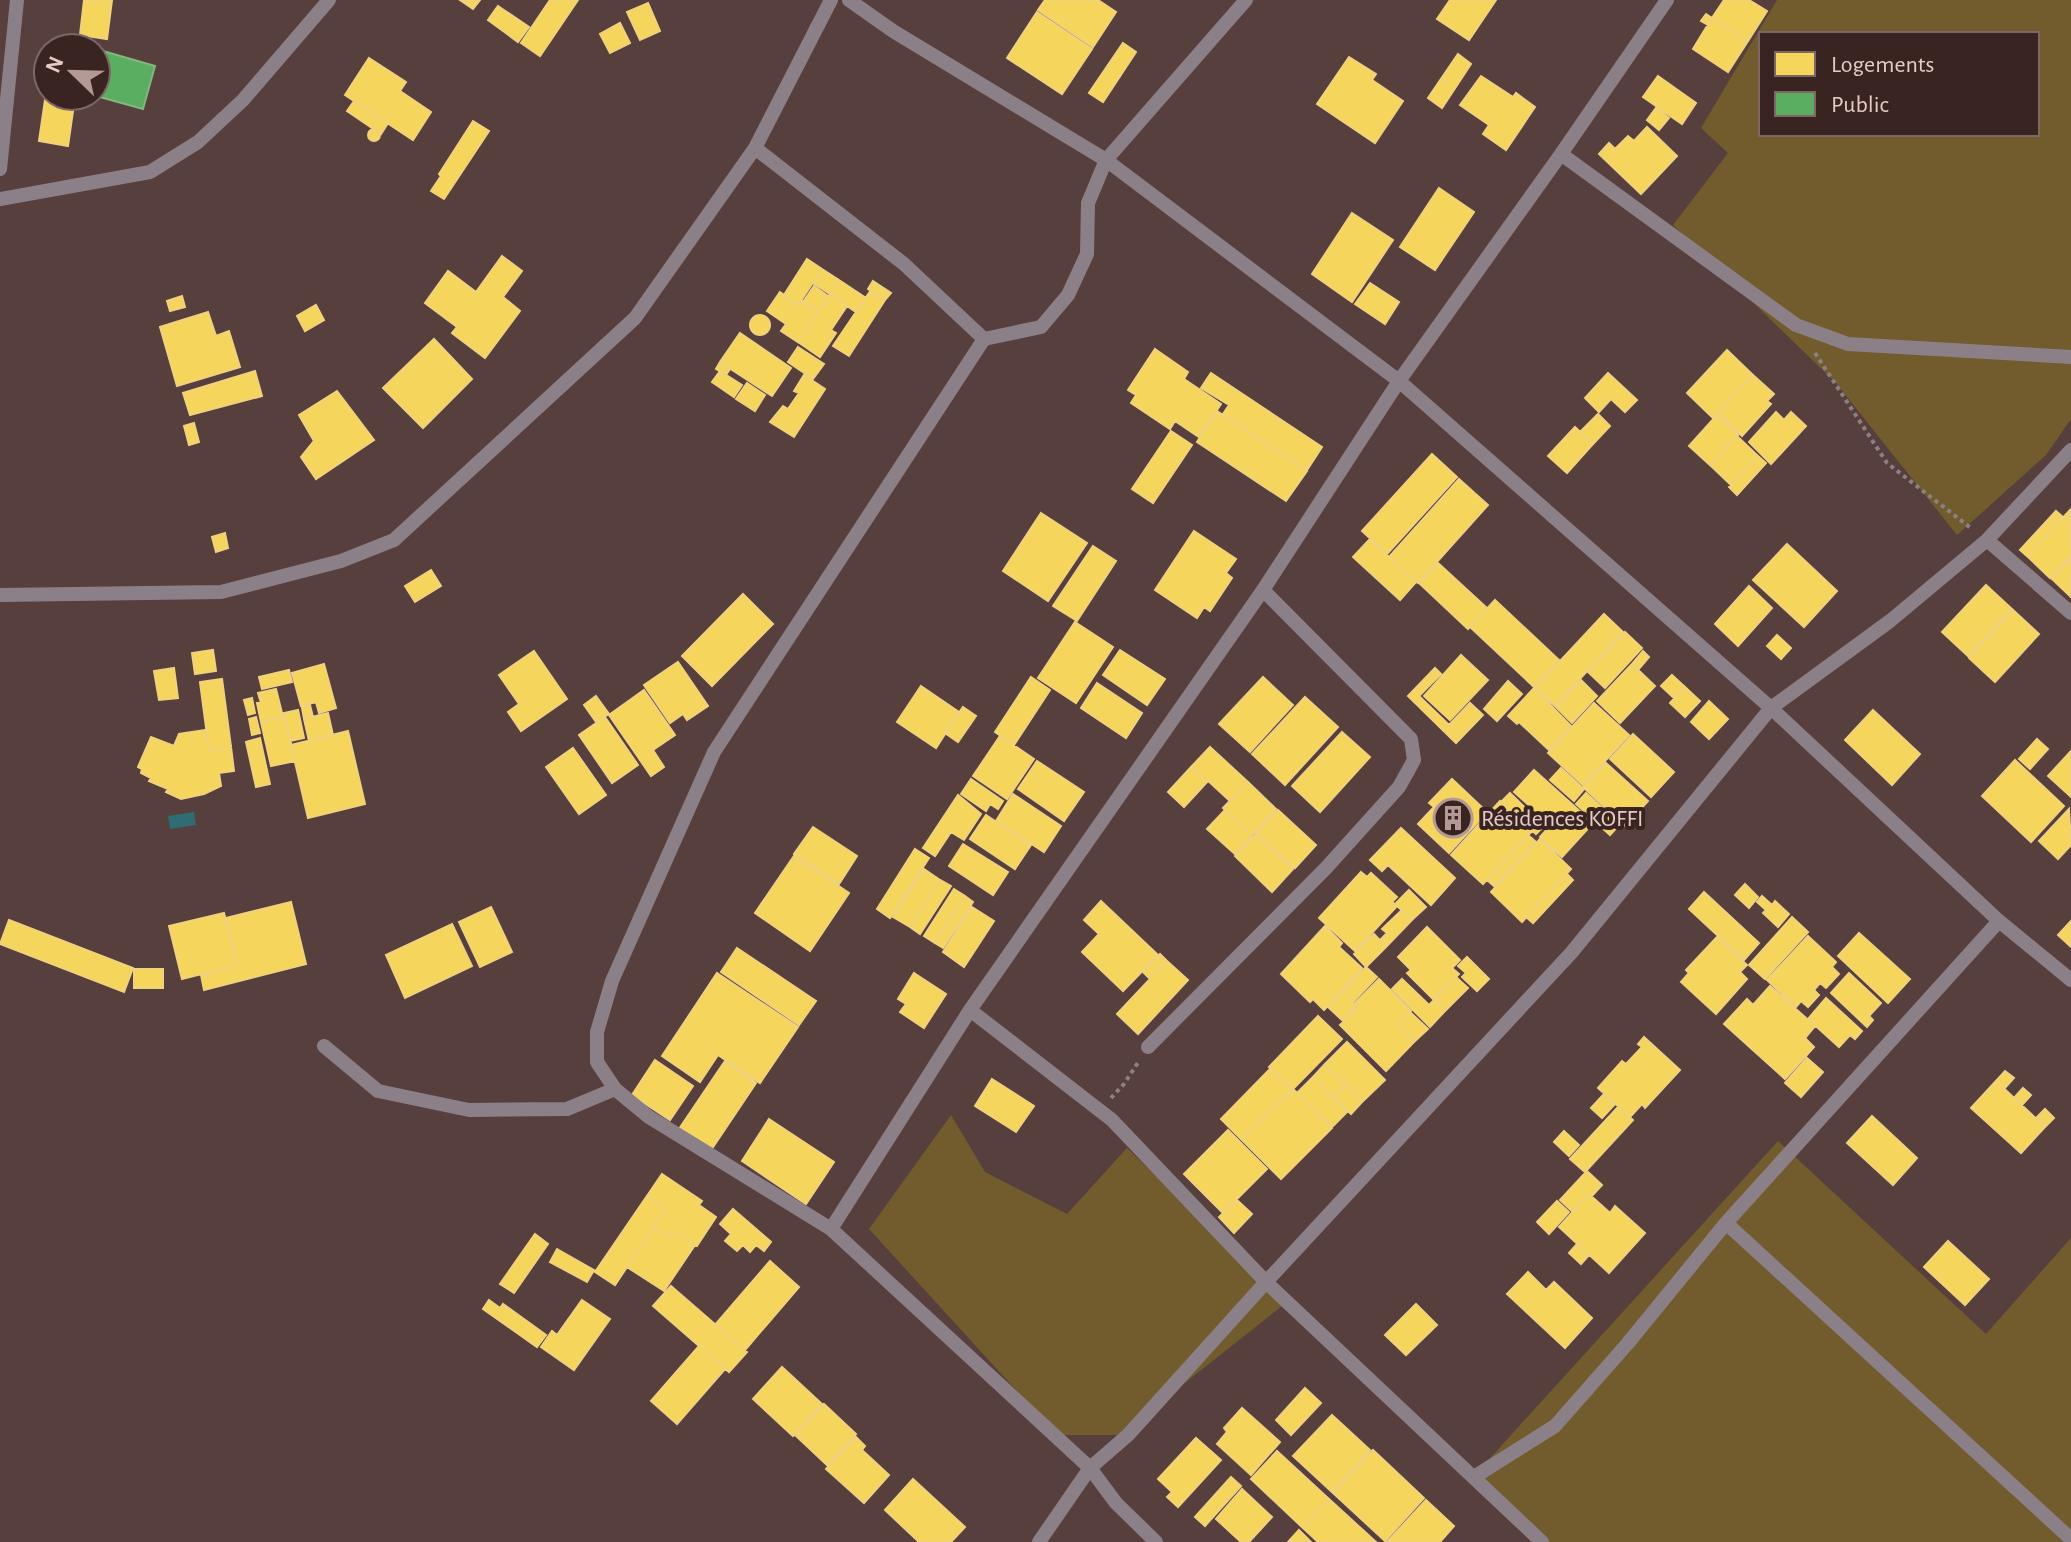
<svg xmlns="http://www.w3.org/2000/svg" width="2071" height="1542" font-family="'Alegreya Sans',sans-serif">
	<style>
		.green { fill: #725c2e; fill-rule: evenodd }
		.water { fill: #306c73 }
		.homes { fill: #f6d55c; stroke: #f1d27c; stroke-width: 2 }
		.public { fill: #5aae61; stroke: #84b680; stroke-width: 2 }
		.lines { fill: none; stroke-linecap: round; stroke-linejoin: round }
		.path { stroke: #8d8084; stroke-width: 4; stroke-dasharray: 4 4; stroke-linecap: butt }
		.minor { stroke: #8c8088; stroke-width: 14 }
		.labels { text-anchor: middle; stroke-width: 8; stroke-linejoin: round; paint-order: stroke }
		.poi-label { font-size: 24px; fill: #e6cac7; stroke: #392422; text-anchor: start }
	</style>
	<rect width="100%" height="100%" fill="#573f3d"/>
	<path class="green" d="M1777 0H2071V419L2046 455 1957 535 1835 382 1673 225 1728 153 1701 128ZM1761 34H2037V134H1761Z
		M951 1115 985 1172 1067 1214 1127 1148 1287 1302 1119 1435H1057L869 1229Z
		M1778 1141 1986 1334 2071 1238V1542H1537L1472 1478Z"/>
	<path class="water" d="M194 812 196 825 170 829 168 816Z"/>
	<path class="homes" d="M84 0H112L107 39 80 35Z
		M460 0H480L473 9Z
		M550 0H578L540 56 521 43Z
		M1045 0H1098L1116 12 1093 47 1038 10Z
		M1450 0H1496L1469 40 1437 19Z
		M1724 0H1749L1767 11 1748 41 1712 18Z
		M648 3 660 31 640 40 627 12Z
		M498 6 529 27 518 42 488 20Z
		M1037 12 1092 49 1062 94 1007 58Z
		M1706 14 1712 18 1708 25 1701 21Z
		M1712 18 1748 41 1728 72 1693 49Z
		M620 23 630 43 610 53 600 34Z
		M1123 43 1136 52 1103 102 1089 93Z
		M1458 54 1471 64 1442 108 1428 98Z
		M1349 57 1376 74 1372 80 1403 101 1375 143 1317 104Z
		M369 58 406 82 400 91 431 112 413 140 345 95Z
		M1481 76 1513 97 1516 93 1535 107 1506 150 1483 134 1489 125 1460 105Z
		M1658 76 1696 103 1682 124 1643 97Z
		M45 100 74 104 68 146 39 141Z
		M354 101 388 123 381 134 347 111Z
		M1656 108 1669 118 1659 130 1647 120Z
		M473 121 489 131 444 199 431 191 441 176 439 174Z
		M1647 127 1677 156 1641 194 1599 154 1609 143 1615 149 1628 136 1634 141Z
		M368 135a6 6 0 1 1 12 0a6 6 0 1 1-12 0Z
		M1439 188 1474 212 1435 270 1400 247Z
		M1352 213 1393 240 1352 302 1312 274Z
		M502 256 522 271 503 297 520 311 485 358 452 333 457 327 425 303 448 271 476 292Z
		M807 259 822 269 798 305 784 295Z
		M822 269 839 280 830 294 813 283Z
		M839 280 866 298 856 312 830 294Z
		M873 281 891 293 885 300 868 289Z
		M1370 283 1399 302 1385 324 1355 304Z
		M814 286 828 296 818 312 803 302Z
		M871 290 885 300 849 356 833 346Z
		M780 292 798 305 801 300 818 312 798 342 781 331 786 324 767 311Z
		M830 294 847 306 831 330 836 333 820 357 798 342Z
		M182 296 185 307 170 311 167 301Z
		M316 305 324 320 305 331 297 316Z
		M208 312 216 336 229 331 240 367 177 386 160 327Z
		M750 325a10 10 0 1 1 20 0a10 10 0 1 1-20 0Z
		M740 333 791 368 772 396 720 362Z
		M434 339 472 379 423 428 383 388Z
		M798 347 824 364 813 379 788 362Z
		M1155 349 1188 372 1184 379 1221 404 1199 437 1175 421 1170 429 1131 403 1136 395 1128 390Z
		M1727 350 1753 375 1713 418 1687 393Z
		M720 362 730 369 726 375 716 369Z
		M255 371 262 396 190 415 183 393Z
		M720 371 742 385 734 397 712 382Z
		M1211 373 1322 447 1307 470 1223 414 1229 405 1201 388Z
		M1608 373 1637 400 1625 412 1611 399 1599 412 1585 398Z
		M804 375 825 389 794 437 770 422 783 406 788 409 799 393 794 391Z
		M1753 375 1774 394 1767 401 1771 404 1742 436 1717 413Z
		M747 383 765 395 755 411 736 399Z
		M337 391 374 440 316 479 301 457 314 441 299 415Z
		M1217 411 1307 471 1286 501 1197 442Z
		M1776 412 1784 420 1791 412 1806 426 1771 464 1749 442Z
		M1598 414 1610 426 1593 444 1580 432Z
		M1717 415 1738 435 1710 465 1689 446Z
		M194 423 199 442 189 445 184 426Z
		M1575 427 1593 444 1567 473 1548 456Z
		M1171 431 1192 445 1153 503 1132 489Z
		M1737 436 1758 456 1731 485 1710 465Z
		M1432 454 1457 477 1387 554 1362 531Z
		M1758 456 1766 463 1737 495 1729 487Z
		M1459 479 1488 505 1418 583 1389 557Z
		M2070 510 2071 555 2050 578 2027 556Z
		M2056 511 2063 517 2027 556 2020 550Z
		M1041 513 1087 543 1048 601 1003 571Z
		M1194 531 1236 559 1226 573 1232 578 1210 611 1204 607 1197 618 1155 590Z
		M225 533 228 548 216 552 212 537Z
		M1370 539 1416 582 1400 600 1353 557Z
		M1787 544 1837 591 1804 627 1753 580Z
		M1093 546 1116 561 1077 621 1053 606Z
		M2071 558V597L2051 578Z
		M1438 563 1487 608 1468 629 1419 583Z
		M431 570 441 586 415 602 405 586Z
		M1986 585 2012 609 1968 656 1942 632Z
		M1749 586 1772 608 1738 646 1715 624Z
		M743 594 773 624 712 686 682 656Z
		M1495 600 1559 660 1534 687 1470 627Z
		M2013 610 2039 634 1995 682 1969 658Z
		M1604 614 1623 632 1555 706 1535 688Z
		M1075 622 1113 647 1076 703 1038 678Z
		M1625 632 1642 648 1605 688 1588 672Z
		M1777 635 1791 648 1781 659 1767 646Z
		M213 650 216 671 195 674 192 653Z
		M1120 650 1165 679 1147 705 1103 675Z
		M534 651 567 699 521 731 508 712 519 704 499 675Z
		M1643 651 1649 657 1638 670 1632 664Z
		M1461 655 1488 680 1450 720 1424 696Z
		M678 662 708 706 687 720 683 714 670 723 644 685Z
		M324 664 336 708 319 713 316 702 301 706 292 673Z
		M1632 664 1655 686 1620 723 1597 701Z
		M174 668 178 698 159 700 154 671Z
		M1435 668 1441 674 1419 696 1449 725 1470 703 1483 715 1456 743 1408 696Z
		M289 670 292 682 262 689 259 677Z
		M1672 675 1685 687 1674 698 1661 686Z
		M1031 677 1050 690 1014 745 995 732Z
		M1263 677 1293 705 1250 752 1219 724Z
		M222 679 231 747 209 750 200 682Z
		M1581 680 1597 696 1572 723 1556 707Z
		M1508 681 1522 694 1497 721 1484 709Z
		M1097 683 1142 713 1126 738 1081 708Z
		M921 686 959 712 936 748 897 722Z
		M1685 687 1700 701 1685 717 1670 703Z
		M1534 688 1571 726 1549 750 1519 722 1517 724 1508 716Z
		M276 689 283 717 261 722 257 703H261L258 693Z
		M644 690 675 735 653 750 664 767 651 776 609 715Z
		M596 696 609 714 596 722 584 705Z
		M1305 697 1338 727 1285 785 1252 754Z
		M252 698 255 713 248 715 244 700Z
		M1709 701 1728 719 1709 739 1691 722Z
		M1594 703 1629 735 1583 785 1548 753Z
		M310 705 313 717 304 719 302 708Z
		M963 707 976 716 958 742 945 733Z
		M298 710 304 738 290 741 284 713Z
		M1873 710 1920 754 1892 785 1845 740Z
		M328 713 333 735 309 741 304 719Z
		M256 717 260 733 252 735 249 719Z
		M285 717 295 761 271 766 261 722Z
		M605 717 638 765 612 783 579 735Z
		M206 730 209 750 231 747 234 771 219 773 221 786 204 794 181 799 166 792 168 789 149 781 151 778 141 773 142 769 138 767 151 737 174 746 179 734Z
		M348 731 365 804 308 818 291 745Z
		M1342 732 1370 757 1320 812 1292 786Z
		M1633 734 1674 772 1651 797 1610 759Z
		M1000 736 1034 759 1007 799 973 776Z
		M260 738 270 784 256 787 246 742Z
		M2037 739 2048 749 2030 769 2019 759Z
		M1210 747 1248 782 1230 801 1192 766Z
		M573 748 606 795 579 814 546 767Z
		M2071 751V797L2048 776Z
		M2015 760 2064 806 2031 842 1982 796Z
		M1037 761 1084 792 1064 821 1018 789Z
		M1606 763 1648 801 1625 826 1583 787Z
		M1192 766 1208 781 1184 807 1168 792Z
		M1561 768 1584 789 1574 801 1550 780Z
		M1534 770 1593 823 1562 857 1540 837 1551 825 1514 792Z
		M971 779 1003 801 998 809 990 804 986 811 961 794Z
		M1452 779 1487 812 1449 853 1418 824 1434 807 1429 803Z
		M1248 782 1276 809 1252 835 1223 808Z
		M1510 793 1544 826 1536 834 1502 801Z
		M1586 793 1620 824 1610 835 1576 804Z
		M1013 794 1061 826 1044 852 996 821Z
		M958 795 981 814 964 840 951 832 935 856 923 848Z
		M1500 801 1532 831 1483 884 1451 855Z
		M2069 809 2071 845 2058 859 2039 841Z
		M1225 810 1252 835 1235 854 1207 829Z
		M1278 810 1316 845 1295 868 1256 833Z
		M986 815 1031 845 1015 869 970 839Z
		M813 827 857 856 839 884 794 854Z
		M1401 828 1455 878 1431 905 1388 865 1382 871 1370 860Z
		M1256 834 1293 869 1272 892 1235 856Z
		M1528 835 1536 842 1494 886 1487 880Z
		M1540 839 1571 869 1522 922 1491 892Z
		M963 844 1008 872 993 895 949 866Z
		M915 849 929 858 890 918 877 909Z
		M794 856 849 893 810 951 755 913Z
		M924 869 940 880 910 927 893 917Z
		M1361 872 1367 877 1371 873 1397 897 1392 902 1397 906 1355 951 1319 918Z
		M1567 874 1573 880 1533 923 1526 917Z
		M940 880 951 886 920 934 910 927Z
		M1745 884 1758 897 1749 908 1735 895Z
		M954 889 965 896 935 943 924 936Z
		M1409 890 1426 907 1412 920 1395 904Z
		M1704 892 1759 943 1744 960 1689 909Z
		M965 896 973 902 943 948 935 943Z
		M1762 896 1772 905 1775 901 1789 914 1778 927 1763 913 1766 910 1757 902Z
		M1101 901 1158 955 1123 991 1082 952 1099 934 1084 920Z
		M291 902 306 964 204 990 201 975 237 965 226 918Z
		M491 907 512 952 480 967 459 922Z
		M972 907 994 921 964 967 943 952Z
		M1402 910 1412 920 1386 947 1380 940 1387 933 1382 929Z
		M224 913 237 965 182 979 169 926Z
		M1792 917 1808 932 1765 979 1749 965Z
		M9 920 133 968 124 992 0 944Z
		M2071 921V947L2058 935Z
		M452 924 472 966 405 998 386 955Z
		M1325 926 1342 943 1339 947 1362 968 1324 1010 1313 999 1310 1002 1281 974Z
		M1427 927 1460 960 1452 968 1459 974 1433 999 1407 973 1411 970 1398 957Z
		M1859 933 1910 979 1888 1003 1838 956Z
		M1374 934 1386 947 1366 967 1354 954Z
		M1808 936 1836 962 1832 967 1839 974 1826 988 1820 983 1814 990 1819 995 1808 1007 1801 1001 1796 1007 1767 980Z
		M1717 937 1747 965 1740 972 1747 979 1716 1014 1681 982 1689 973 1686 970Z
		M737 948 816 1001 799 1025 721 972Z
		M1160 954 1167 961 1150 979 1143 972Z
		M1467 957 1489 979 1477 991 1462 977 1466 973 1458 966Z
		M1167 961 1188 980 1138 1034 1117 1014Z
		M1366 967 1377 977 1352 1003 1356 1006 1343 1021 1328 1007Z
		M134 969H163V988H134Z
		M717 973 798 1027 760 1083 718 1055 700 1082 662 1056Z
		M914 973 946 994 924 1028 900 1012 906 1004 898 999Z
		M1849 973 1881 1003 1869 1016 1873 1020 1867 1027 1831 993Z
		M1456 977 1468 988 1445 1011 1434 1000Z
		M1379 979 1411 1011 1398 1024 1415 1041 1386 1071 1340 1025 1358 1007 1355 1003Z
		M1402 979 1429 1005 1434 1000 1445 1011 1430 1027 1392 989Z
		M1770 986 1815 1026 1805 1038 1814 1047 1785 1079 1724 1024 1747 999 1753 1005Z
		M1826 998 1862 1031 1855 1039 1850 1035 1839 1047 1808 1019Z
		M1410 1012 1428 1029 1415 1041 1398 1024Z
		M1318 1016 1342 1039 1292 1090 1269 1067Z
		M1644 1037 1680 1070 1645 1108 1642 1104 1630 1117 1598 1088 1622 1061 1626 1064 1642 1047 1638 1044Z
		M1347 1042 1385 1080 1363 1101 1325 1064Z
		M1807 1058 1823 1072 1801 1097 1785 1083Z
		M655 1060 693 1086 670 1120 632 1095Z
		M725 1061 756 1083 711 1150 679 1129Z
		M1325 1064 1346 1084 1333 1097 1313 1077Z
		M1270 1069 1291 1090 1242 1140 1221 1119Z
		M2005 1071 2014 1078 2004 1089 1996 1081Z
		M1313 1077 1347 1112 1332 1127 1297 1093Z
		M992 1079 1034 1106 1016 1132 975 1106Z
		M1996 1081 2045 1127 2021 1153 1971 1108Z
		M1346 1084 1363 1101 1351 1114 1333 1097Z
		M2023 1088 2031 1095 2022 1105 2014 1098Z
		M1293 1089 1332 1128 1281 1179 1242 1140Z
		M1604 1094 1615 1104 1602 1118 1591 1108Z
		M1618 1107 1633 1120 1585 1172 1570 1159Z
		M2045 1109 2054 1118 2045 1127 2036 1118Z
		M1872 1116 1917 1158 1893 1185 1847 1143Z
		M769 1119 834 1162 806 1204 742 1161Z
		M1228 1130 1267 1169 1223 1213 1184 1174Z
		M1564 1131 1579 1145 1569 1156 1554 1142Z
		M1587 1171 1602 1185 1592 1196 1589 1194 1573 1212 1560 1200Z
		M662 1174 702 1201 699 1205 716 1217 697 1246 673 1231 669 1237 654 1227 666 1209 647 1196Z
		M1589 1194 1610 1213 1615 1206 1645 1233 1609 1273 1559 1227Z
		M647 1196 666 1209 615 1285 595 1272Z
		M1237 1200 1252 1214 1234 1233 1219 1217Z
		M1557 1201 1569 1212 1549 1234 1537 1222Z
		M733 1209 771 1242 764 1251 756 1245 750 1252 743 1245 737 1251 725 1241 731 1234 720 1224Z
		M654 1227 669 1237 673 1231 695 1245 664 1291 627 1267Z
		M535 1234 548 1244 514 1293 500 1284Z
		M1948 1241 1989 1279 1965 1305 1924 1267Z
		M1577 1244 1589 1255 1581 1264 1569 1253Z
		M557 1249 594 1270 587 1282 550 1262Z
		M770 1261 799 1287 745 1350 715 1325Z
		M1528 1272 1546 1290 1554 1282 1592 1318 1565 1348 1507 1294Z
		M671 1286 747 1352 729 1372 653 1306Z
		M489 1300 500 1308 503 1304 546 1335 537 1347 483 1309Z
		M582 1300 610 1319 574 1370 541 1347 552 1331 557 1335Z
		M1416 1304 1437 1325 1406 1355 1385 1335Z
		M699 1346 725 1369 677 1424 651 1401Z
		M782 1367 822 1404 793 1436 753 1399Z
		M1305 1388 1321 1403 1291 1435 1276 1420Z
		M824 1404 856 1434 827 1465 795 1435Z
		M1242 1408 1280 1442 1251 1475 1217 1444 1227 1432 1224 1428Z
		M1332 1415 1370 1450 1332 1492 1293 1456Z
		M856 1437 865 1446 862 1450 889 1475 864 1503 826 1469Z
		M1196 1438 1221 1460 1178 1507 1167 1497 1172 1492 1158 1479Z
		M1373 1450 1424 1498 1385 1541 1333 1493Z
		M1277 1451 1329 1499 1303 1528 1251 1479Z
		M1231 1477 1241 1486 1205 1526 1195 1517Z
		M913 1479 965 1527 951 1542H919L885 1510Z
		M1242 1489 1272 1517 1249 1542H1241L1216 1519Z
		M1329 1499 1376 1542H1318L1303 1528Z
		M1426 1500 1454 1526 1440 1542H1387Z
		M1299 1530 1311 1542H1288Z"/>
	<path class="public" d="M96 49 155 66 143 109 96 96Z"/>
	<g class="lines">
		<path class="path" d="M1815 353 1887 463 1972 529
			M1111 1098 1124 1084 1139 1061"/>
		<path class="minor" d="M849 0 893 31 1106 160 1399 381 1771 708 1999 921 2071 980
			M755 148 904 264 984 339
			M1561 154 1796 325 1848 344 2071 357
			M0 169 17 0
			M0 199 150 172 198 142 243 100 329 0
			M1987 540 2071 613
			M0 595 221 592 341 561 394 540 635 318 755 148 831 0
			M970 1010 1112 1120 1266 1282 1572 952 1771 708 1890 621 1987 540 2071 450
			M324 1046 378 1091 469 1110 567 1109 615 1089
			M1148 1047 1326 868 1399 787 1414 760 1411 739 1263 590
			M1726 1223 2071 1539
			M831 1229 970 1010 1263 590 1399 381 1561 154 1667 0
			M1474 1477 1555 1426 1628 1343 1726 1223 1999 921
			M1039 1542 1090 1468 1128 1435 1266 1282 1542 1542
			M1156 1542 1116 1503 1090 1468 831 1229 649 1117 615 1089 597 1062V1032L612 981 714 752 984 339 1041 327 1068 295 1087 254 1088 203 1106 160 1246 0"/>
	</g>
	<defs>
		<symbol id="building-ring" viewBox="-11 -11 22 22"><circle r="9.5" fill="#392422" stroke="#b49997" stroke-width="1.5"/><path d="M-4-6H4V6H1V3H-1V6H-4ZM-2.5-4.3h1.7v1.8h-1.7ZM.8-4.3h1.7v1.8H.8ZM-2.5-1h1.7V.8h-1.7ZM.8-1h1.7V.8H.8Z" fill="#b49997"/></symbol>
	</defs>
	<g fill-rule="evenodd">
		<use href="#building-ring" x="1431" y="796" width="44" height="44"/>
	</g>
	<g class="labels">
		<g class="poi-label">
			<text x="1481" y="826">Résidences KOFFI</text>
		</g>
	</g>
	<rect x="1759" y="32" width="280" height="104" fill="#392422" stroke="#7e6664" stroke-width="2"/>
	<rect x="1775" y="52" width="40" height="24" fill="#f6d55c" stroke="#7e6664" stroke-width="2"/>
	<text x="1831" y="72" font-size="24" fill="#e6cac7">Logements</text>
	<rect x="1775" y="92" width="40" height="24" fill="#5aae61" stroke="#7e6664" stroke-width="2"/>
	<text x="1831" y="112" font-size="24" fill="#e6cac7">Public</text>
	<g transform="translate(72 72) rotate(293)"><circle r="38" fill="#392422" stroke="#7e6664" stroke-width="2"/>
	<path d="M0-6L14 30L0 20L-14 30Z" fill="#b49997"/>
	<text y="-12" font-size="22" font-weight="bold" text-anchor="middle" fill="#e6cac7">N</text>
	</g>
</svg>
